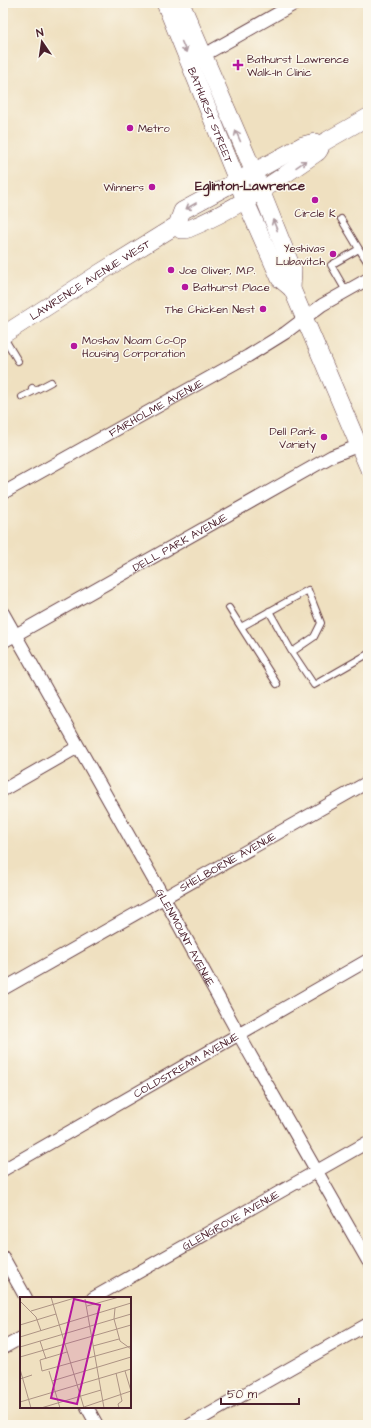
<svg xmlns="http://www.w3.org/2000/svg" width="371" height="1428" font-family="'Architects Daughter',sans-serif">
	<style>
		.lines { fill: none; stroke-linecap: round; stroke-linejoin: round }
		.service-casing { stroke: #633c41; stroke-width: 8 }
		.minor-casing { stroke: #633c41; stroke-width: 14 }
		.secondary-casing { stroke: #633c41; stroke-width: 18 }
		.service { stroke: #fff; stroke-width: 6 }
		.minor { stroke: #fff; stroke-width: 12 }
		.secondary { stroke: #fff; stroke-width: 17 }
		.oneway { stroke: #ae9aa0 }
		.poi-dot { fill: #b5179e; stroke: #fbf7ec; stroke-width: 1.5 }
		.labels { text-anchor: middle; stroke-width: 3; stroke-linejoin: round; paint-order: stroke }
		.poi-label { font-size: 11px; fill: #4a1f2b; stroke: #fbf7ec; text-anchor: start }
		.street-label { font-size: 11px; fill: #4a1f2b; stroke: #fbf7ec }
		.quarter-label { font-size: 13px; font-weight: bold; fill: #4a1f2b; stroke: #fbf7ec }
		.inset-road { fill: none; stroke: #ad9384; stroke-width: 1 }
		.view { fill: #b5179e; fill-opacity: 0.15; stroke: #b5179e; stroke-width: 2 }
		.inset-edge { fill: none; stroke: #4a1f2b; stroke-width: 2 }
	</style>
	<rect width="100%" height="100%" fill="#fbf7ec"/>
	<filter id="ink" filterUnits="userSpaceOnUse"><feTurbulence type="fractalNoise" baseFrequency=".025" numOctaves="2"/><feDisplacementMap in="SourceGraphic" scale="8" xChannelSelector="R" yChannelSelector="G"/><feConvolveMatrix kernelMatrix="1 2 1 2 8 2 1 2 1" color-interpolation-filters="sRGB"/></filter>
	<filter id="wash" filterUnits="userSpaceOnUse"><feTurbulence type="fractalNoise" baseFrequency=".012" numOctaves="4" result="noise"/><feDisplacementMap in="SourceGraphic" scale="16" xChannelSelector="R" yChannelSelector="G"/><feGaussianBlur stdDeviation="0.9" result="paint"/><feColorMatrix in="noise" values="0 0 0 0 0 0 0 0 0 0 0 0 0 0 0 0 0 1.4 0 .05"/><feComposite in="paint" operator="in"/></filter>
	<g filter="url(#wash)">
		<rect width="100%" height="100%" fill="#efe0c0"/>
	</g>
	<g filter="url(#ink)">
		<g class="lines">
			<defs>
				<path id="service" d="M341 219 359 249
					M346 291 331 265 359 249 368 263
					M3 336 18 361
					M32 388 34 391 51 382
					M22 397 34 391
					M229 608 277 684
					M269 611 292 652
					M241 627 308 590 321 623 314 637 292 652 314 685 368 654"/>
				<g id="minor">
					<path d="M204 55 296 3"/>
					<path id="s1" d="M3 493 248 356 285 333 322 305 368 279"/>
					<path id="s2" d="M3 613 164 898 239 1035 368 1261"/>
					<path id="s3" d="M3 642 332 456 368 442"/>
					<path d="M3 790 78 747"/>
					<path id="s4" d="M3 989 368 782"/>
					<path id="s5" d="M3 1170 368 960"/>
					<path d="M3 1257 26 1298"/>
					<path id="s6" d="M93 1298 368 1142"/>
					<path d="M3 1348 21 1338"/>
					<path d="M87 1407 97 1425"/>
					<path d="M190 1425 368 1324"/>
				</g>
				<g id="secondary">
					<path id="s7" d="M165 3 245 200 280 279 292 289"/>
					<path d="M181 3 248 158 293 270 292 289 368 467"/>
					<path d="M319 145 368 117"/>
					<path d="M177 225 181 230H186C233 211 276 181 318 152L320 149 319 145"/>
					<path id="s8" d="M3 335 101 272 177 225 182 211 303 145 315 142 319 145"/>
				</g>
			</defs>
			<use href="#service" class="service-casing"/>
			<use href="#minor" class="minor-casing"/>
			<use href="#secondary" class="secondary-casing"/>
			<use href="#service" class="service"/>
			<use href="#minor" class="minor"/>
			<use href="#secondary" class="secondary"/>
		</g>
		<defs><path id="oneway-shaft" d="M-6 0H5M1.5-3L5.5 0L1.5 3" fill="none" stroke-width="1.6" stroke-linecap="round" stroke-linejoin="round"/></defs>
		<g class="oneway">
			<use href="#oneway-shaft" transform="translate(184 47) rotate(67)"/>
			<use href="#oneway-shaft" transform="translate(238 136) rotate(-114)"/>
			<use href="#oneway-shaft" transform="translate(301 164) rotate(-35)"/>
			<use href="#oneway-shaft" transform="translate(191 206) rotate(150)"/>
			<use href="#oneway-shaft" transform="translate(275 225) rotate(-112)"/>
		</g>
	</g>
	<g class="poi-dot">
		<path d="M236 59h4v4h4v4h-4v4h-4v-4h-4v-4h4z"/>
		<circle cx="130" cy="128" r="4"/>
		<circle cx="152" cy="187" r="4"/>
		<circle cx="315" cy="200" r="4"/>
		<circle cx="333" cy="254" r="4"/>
		<circle cx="171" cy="270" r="4"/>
		<circle cx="185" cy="287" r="4"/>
		<circle cx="263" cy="309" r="4"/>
		<circle cx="74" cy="346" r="4"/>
		<circle cx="324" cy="437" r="4"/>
	</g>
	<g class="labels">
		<g class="poi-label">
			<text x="247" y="63">Bathurst Lawrence<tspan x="247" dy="13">Walk-In Clinic</tspan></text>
			<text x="138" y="132">Metro</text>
			<text x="144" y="191" text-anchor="end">Winners</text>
			<text x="315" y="217" text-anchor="middle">Circle K</text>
			<text x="325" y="252" text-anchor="end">Yeshivas<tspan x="325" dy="13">Lubavitch</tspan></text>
			<text x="179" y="274">Joe Oliver, M.P.</text>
			<text x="193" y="291">Bathurst Place</text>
			<text x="255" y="313" text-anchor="end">The Chicken Nest</text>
			<text x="82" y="344">Moshav Noam Co-Op<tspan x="82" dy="13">Housing Corporation</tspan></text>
			<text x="316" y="435" text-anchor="end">Dell Park<tspan x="316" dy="13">Variety</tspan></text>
		</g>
		<g class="street-label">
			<text dy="4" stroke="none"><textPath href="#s7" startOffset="121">BATHURST STREET</textPath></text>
			<text dy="4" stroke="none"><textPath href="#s8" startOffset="103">LAWRENCE AVENUE WEST</textPath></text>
			<text dy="4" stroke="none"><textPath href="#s1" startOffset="175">FAIRHOLME AVENUE</textPath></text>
			<text dy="4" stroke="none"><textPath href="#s3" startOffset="203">DELL PARK AVENUE</textPath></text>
			<text dy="4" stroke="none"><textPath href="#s4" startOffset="258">SHELBORNE AVENUE</textPath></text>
			<text dy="4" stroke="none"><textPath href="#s2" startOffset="372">GLENMOUNT AVENUE</textPath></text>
			<text dy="4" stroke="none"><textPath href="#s5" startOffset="211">COLDSTREAM AVENUE</textPath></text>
			<text dy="4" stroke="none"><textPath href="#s6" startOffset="158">GLENGROVE AVENUE</textPath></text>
		</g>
		<g class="quarter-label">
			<text x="250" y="190">Eglinton–Lawrence</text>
		</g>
	</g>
	<g transform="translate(20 1297)">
		<rect width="111" height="111" fill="#efe0c0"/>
		<path class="inset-road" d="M31 0 64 111M65 2 84 111M0 4 16 20 21 34M67 9 99 0M95 11 94 22 100 44 111 52M11 14 58 0M0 28 36 17M0 40 111 6M20 44 26 62M73 49 99 42M0 50 111 17M47 55 20 63 22 74 111 49M0 60 111 28M0 72 11 111M29 74 40 111M105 74 111 94M96 76 102 104 98 107 99 111M0 82 12 78M32 84 111 60M0 105 111 72M21 111 81 93M61 111 111 94"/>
		<path class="view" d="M54 2 80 8 57 107 31 101Z"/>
		<rect width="111" height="111" class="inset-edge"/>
	</g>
	<rect width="371" height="1428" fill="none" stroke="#fbf7ec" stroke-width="16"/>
	<g transform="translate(42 42) rotate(347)" stroke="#fbf7ec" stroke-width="3" paint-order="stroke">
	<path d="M0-3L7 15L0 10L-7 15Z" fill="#4a1f2b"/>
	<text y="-6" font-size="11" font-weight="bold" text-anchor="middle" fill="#4a1f2b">N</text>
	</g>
	<path d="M221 1398v6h78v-6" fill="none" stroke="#4a1f2b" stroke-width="2"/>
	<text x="227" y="1398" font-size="12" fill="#4a1f2b" stroke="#fbf7ec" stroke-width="3" paint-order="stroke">50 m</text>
</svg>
